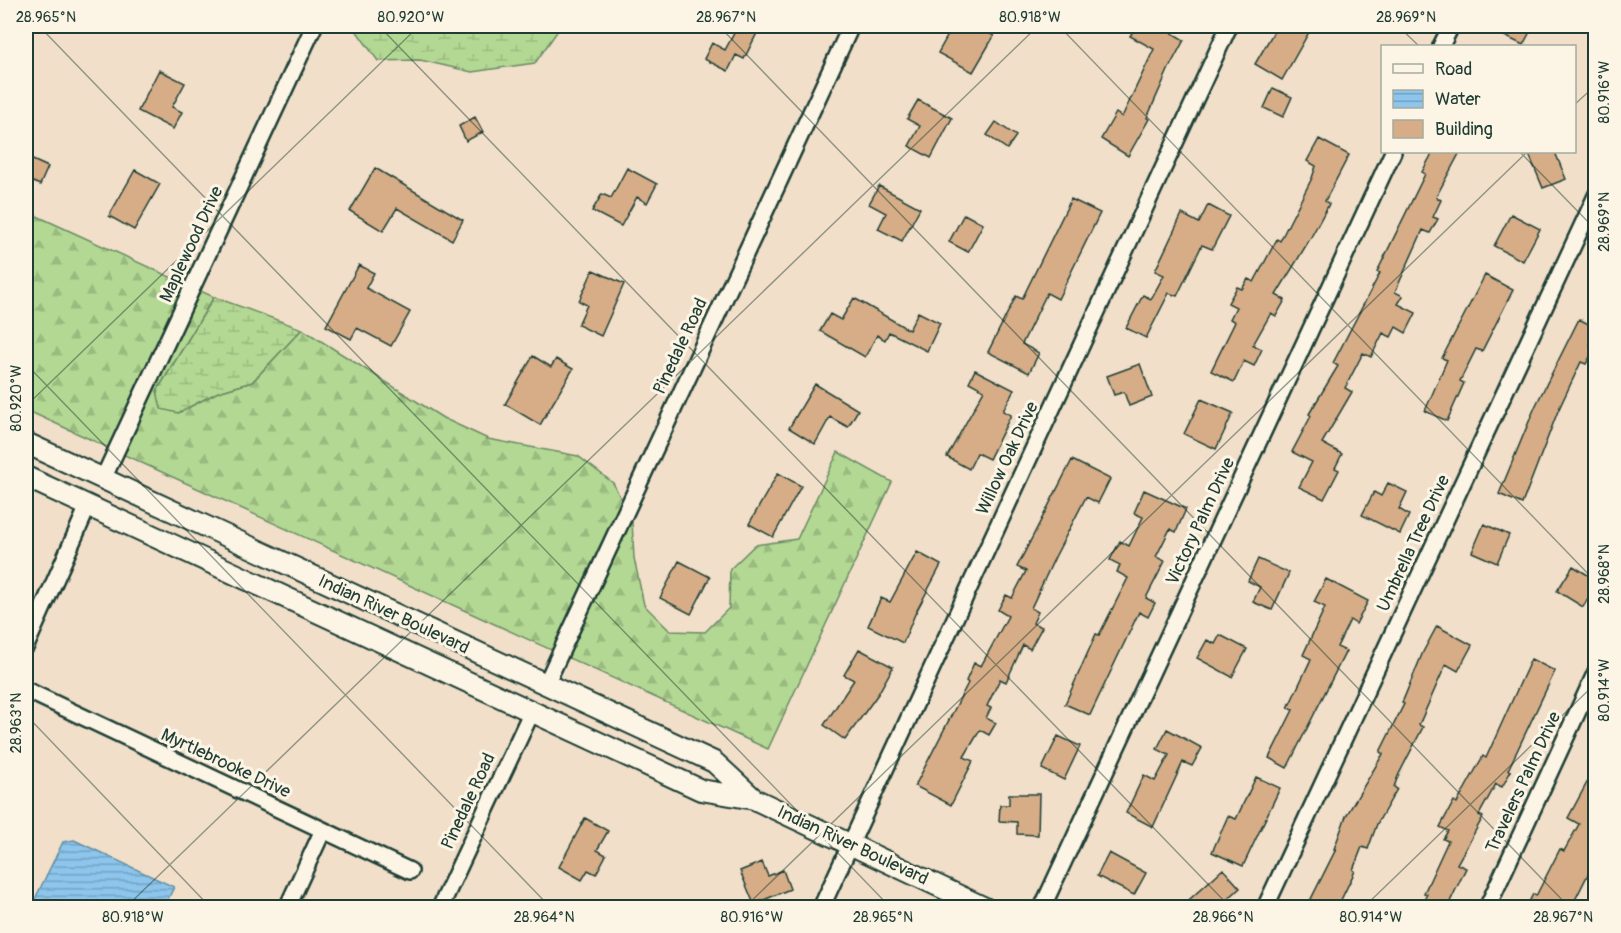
<svg xmlns="http://www.w3.org/2000/svg" width="1621" height="933" font-family="Pangolin,sans-serif">
	<style>
		.forest { fill: url(#forest-firs); stroke: #698a64; stroke-width: 1.5 }
		.wetland { fill: url(#wetland-marsh); stroke: #698a64; stroke-width: 1.5 }
		.water { fill: url(#water-rules); stroke: #618fa2; stroke-width: 1.5 }
		.building { fill: #d6ad87; stroke: #1f3d34; stroke-width: 1.5 }
		.lines { fill: none; stroke-linecap: round; stroke-linejoin: round }
		.minor-casing { stroke: #1f3d34; stroke-width: 20 }
		.major-casing { stroke: #1f3d34; stroke-width: 24 }
		.minor { stroke: #fcf5e5; stroke-width: 15 }
		.major { stroke: #fcf5e5; stroke-width: 20 }
		.ticks { fill: none; stroke: #1f3d34; stroke-width: 1.5; stroke-opacity: 0.45 }
		.labels { text-anchor: middle; stroke-width: 6; stroke-linejoin: round; paint-order: stroke }
		.street-label { font-size: 18px; fill: #1f3d34; stroke: #fcf5e5 }
		.neatline { fill: none; stroke: #1f3d34; stroke-width: 2 }
		.ticks-label { font-size: 15px; text-anchor: middle; fill: #1f3d34 }
	</style>
	<defs>
		<pattern id="forest-firs" width="22" height="20" patternUnits="userSpaceOnUse" patternTransform="scale(1.5)"><rect width="22" height="20" fill="#b3d893"/><path d="M5 1l3.5 6h-7zM16 11l3.5 6h-7z" fill="#9aba7f"/></pattern>
		<pattern id="wetland-marsh" width="20" height="14" patternUnits="userSpaceOnUse" patternTransform="scale(1.5)"><rect width="20" height="14" fill="#b3d893"/><path d="M1 5h8M5 5V1M11 12h8M15 12V8" fill="none" stroke="#9aba7f"/></pattern>
		<pattern id="water-rules" width="6" height="5" patternUnits="userSpaceOnUse" patternTransform="scale(1.5)"><rect width="6" height="5" fill="#8dc5ec"/><path d="M0 2.5h6" fill="none" stroke="#73a1c0"/></pattern>
	</defs>
	<rect width="100%" height="100%" fill="#f1dfc9"/>
	<filter id="ink" filterUnits="userSpaceOnUse"><feTurbulence type="fractalNoise" baseFrequency=".0167" numOctaves="2"/><feDisplacementMap in="SourceGraphic" scale="12" xChannelSelector="R" yChannelSelector="G"/><feConvolveMatrix kernelMatrix="1 2 1 2 8 2 1 2 1" color-interpolation-filters="sRGB"/></filter>
	<g filter="url(#ink)">
		<path class="forest" d="M26 211 214 297 157 391 178 413 218 392 252 382 302 329 443 418 488 439 578 456 613 483 632 521 634 558 644 605 670 631 705 632 729 608 730 569 755 545 797 539 838 452 892 482 768 749 26 410Z"/>
		<path class="wetland" d="M353 26H561L535 63 472 72 420 60 378 61Z
			M214 297 302 329 252 382 218 392 178 413 161 409 157 391Z"/>
		<path class="water" d="M74 840 174 887 164 907H31L63 842Z"/>
		<path class="building" d="M738 26H753L759 29 744 59 736 55 728 71 704 59 712 43 725 50Z
			M953 26H991L987 32 994 36 973 72 938 53Z
			M1136 26H1176L1172 33 1184 40 1169 68 1147 118 1149 119 1128 156 1101 139 1116 113 1122 117 1154 49 1130 36Z
			M1277 26H1298L1309 32 1282 80 1255 64Z
			M1484 26H1533L1523 45Z
			M159 70 185 83 172 107 182 112 173 129 138 111Z
			M1273 88 1292 97 1283 117 1264 108Z
			M918 100 952 118 931 158 909 146 920 126 907 119Z
			M475 117 483 132 466 141 459 126Z
			M996 122 1016 136 1007 149 987 135Z
			M1319 139 1349 155 1325 201 1329 204 1310 239 1276 295 1285 300 1276 316 1271 313 1253 345 1262 349 1254 366 1244 361 1234 382 1211 371 1235 322 1230 319 1236 307 1228 303 1237 287 1242 289 1248 279 1254 282 1277 239 1280 241 1312 178 1316 166 1307 161Z
			M1433 152H1460L1436 197 1441 200 1433 217 1438 219 1430 233 1423 230 1395 292 1403 296 1398 304 1416 313 1406 333 1396 327 1391 337 1383 333 1371 357 1363 353 1345 388 1352 392 1322 443 1342 454 1335 468 1339 470 1324 499 1299 487 1312 462 1292 452 1311 416 1309 414 1338 366 1333 363 1380 273 1377 272 1425 174 1422 172Z
			M1528 152H1555L1566 179 1543 188Z
			M26 157 48 167 40 185 26 179Z
			M375 168 463 220 452 240 397 208 383 231 350 211Z
			M627 168 657 184 647 203 637 197 621 226 592 211 602 194 611 198Z
			M135 170 160 184 134 230 109 216Z
			M879 186 920 208 902 241 878 229 886 213 869 204Z
			M1071 199 1100 213 1058 299 1047 293 1022 344 1039 353 1029 373 988 352 1016 296 1022 299Z
			M1208 205 1229 216 1212 249 1202 245 1177 296 1169 293 1146 338 1126 328 1143 295 1151 299 1164 275 1155 271 1182 214 1199 223Z
			M964 214 983 224 968 252 949 242Z
			M1511 214 1540 229 1523 261 1494 246Z
			M359 265 374 273 366 288 410 312 391 346 357 328 351 339 326 326Z
			M593 270 624 284 601 336 578 325 587 305 579 301Z
			M1485 275 1513 290 1482 351 1476 349 1460 381 1464 383 1447 421 1425 411 1447 360 1442 358Z
			M854 298 909 330 918 312 940 323 927 351 889 332 885 340 877 335 865 357 820 331 830 314 841 320Z
			M1579 319 1596 328 1590 345 1595 348 1586 364 1581 362 1558 411 1522 504 1499 494 1535 407Z
			M533 356 551 367 556 359 573 369 540 425 505 404Z
			M1140 364 1152 397 1129 406 1124 392 1114 395 1107 376Z
			M975 370 1014 390 1003 411 1011 415 989 459 977 453 969 469 947 457 984 390 969 382Z
			M815 384 858 410 848 427 830 417 815 444 789 428Z
			M1201 399 1233 413 1216 449 1184 434Z
			M1072 460 1110 479 1098 503 1086 497 1055 557 1031 608 1038 612 1033 623 1042 627 1030 649 1023 645 1006 682 1000 679 987 706 991 708 986 718 996 723 989 735 980 730 964 757 973 761 951 805 915 786 968 683 966 681 974 663 981 666 1008 616 998 610 1006 595 1012 598 1026 571 1017 567Z
			M778 473 801 486 773 537 749 524Z
			M1388 483 1407 492 1399 509 1409 515 1400 534 1362 515 1374 492 1381 496Z
			M1144 490 1186 509 1176 532 1170 529 1156 557 1165 561 1146 598 1155 603 1148 617 1139 612 1090 715 1065 704 1096 634 1099 635 1128 578 1117 572 1120 565 1110 560 1120 541 1129 546 1143 517 1134 513Z
			M1484 524 1509 535 1497 563 1472 552Z
			M917 552 941 565 915 614 903 643 868 626 881 598 890 602Z
			M1258 559 1289 573 1272 610 1253 602 1260 587 1248 581Z
			M679 561 710 577 691 614 660 598Z
			M1573 566 1596 580V586L1583 607 1557 591Z
			M1326 579 1368 601 1356 624 1350 620 1337 647 1346 651 1287 768 1269 758 1293 710 1288 708 1311 659 1303 655 1325 607 1314 602Z
			M1437 626 1472 645 1458 671 1446 664 1419 725 1423 727 1398 776 1394 787 1397 789 1377 824 1368 849 1362 847 1353 870 1355 871 1337 908H1322L1310 901 1336 849H1334L1346 816 1383 754 1380 752 1404 704 1402 703 1423 652Z
			M1220 635 1247 649 1232 677 1197 658 1207 640 1215 644Z
			M859 649 893 667 878 694 845 740 824 725 854 680 844 675Z
			M1531 659 1555 671 1508 770 1511 771 1502 787 1496 784 1479 815 1483 817 1457 864 1466 868 1447 908H1420L1427 894 1424 893 1448 841 1443 839 1448 831 1440 827 1454 801 1457 803 1483 756 1486 758Z
			M1167 729 1202 748 1192 766 1183 762 1153 827 1126 813 1144 775 1155 781 1169 755 1157 749Z
			M1058 736 1080 746 1064 780 1042 769Z
			M1596 766V858L1571 908H1526L1533 894 1536 896 1560 849 1564 851 1579 824 1568 818Z
			M1256 777 1280 788 1243 866 1212 852 1228 816 1236 819Z
			M1009 794H1039L1038 835 1017 834V822L999 821 1000 805H1009Z
			M585 818 608 831 597 850 606 855 596 874 588 870 582 880 559 867Z
			M1109 853 1146 873 1134 895 1097 876Z
			M762 862 768 876 783 870 790 889 754 904 740 871Z
			M1223 869 1240 888 1218 908H1180Z"/>
		<g class="lines">
			<defs>
				<path id="minor" d="M1441 46 1451 26
					M103 479 314 26
					M26 646 88 506
					M546 684 851 26
					M26 690 410 871
					M287 908 323 830
					M440 908 532 711
					M821 908 1229 26
					M1042 908 1393 152
					M1265 908 1596 196
					M1487 908 1596 672"/>
				<path id="major" d="M26 443 714 762 754 799
					M26 477 701 790 754 799 985 908"/>
			</defs>
			<use href="#minor" class="minor-casing"/>
			<use href="#major" class="major-casing"/>
			<use href="#minor" class="minor"/>
			<use href="#major" class="major"/>
		</g>
	</g>
	<path class="ticks" d="M39 26 891 908M379 26 1231 908M719 26 1570 908M1059 26 1596 582M1398 26 1419 46M1574 105 1596 85M1520 152 1596 230M26 364 551 908M26 406 419 26M26 715 211 908M125 908 1038 26M744 908 1527 152M1363 908 1596 683"/>
	<g class="labels">
		<g class="street-label">
			<text transform="translate(191 244) rotate(-65)" y="6">Maplewood Drive</text>
			<text transform="translate(680 346) rotate(-65)" y="6">Pinedale Road</text>
			<text transform="translate(1007 458) rotate(-65)" y="6">Willow Oak Drive</text>
			<text transform="translate(1200 521) rotate(-65)" y="6">Victory Palm Drive</text>
			<text transform="translate(1413 543) rotate(-65)" y="6">Umbrella Tree Drive</text>
			<text transform="translate(394 614) rotate(25)" y="6">Indian River Boulevard</text>
			<text transform="translate(226 763) rotate(25)" y="6">Myrtlebrooke Drive</text>
			<text transform="translate(1523 782) rotate(-65)" y="6">Travelers Palm Drive</text>
			<text transform="translate(468 801) rotate(-65)" y="6">Pinedale Road</text>
			<text transform="translate(853 845) rotate(25)" y="6">Indian River Boulevard</text>
		</g>
	</g>
	<rect width="1621" height="933" fill="none" stroke="#fcf5e5" stroke-width="66"/>
	<rect x="1381" y="45" width="195" height="108" fill="#fcf5e5" stroke="#a4ab9e" stroke-width="1.5"/>
	<rect x="1393" y="64" width="30" height="9" fill="#fcf5e5" stroke="#a4ab9e" stroke-width="1.5"/>
	<text x="1435" y="75" font-size="18" fill="#1f3d34">Road</text>
	<rect x="1393" y="90" width="30" height="18" fill="url(#water-rules)" stroke="#a4ab9e" stroke-width="1.5"/>
	<text x="1435" y="105" font-size="18" fill="#1f3d34">Water</text>
	<rect x="1393" y="120" width="30" height="18" fill="#d6ad87" stroke="#a4ab9e" stroke-width="1.5"/>
	<text x="1435" y="135" font-size="18" fill="#1f3d34">Building</text>
	<rect x="33" y="33" width="1555" height="867" class="neatline"/>
	<g class="ticks-label">
		<text x="46" y="22">28.965°N</text>
		<text x="411" y="22">80.920°W</text>
		<text x="726" y="22">28.967°N</text>
		<text x="1030" y="22">80.918°W</text>
		<text x="1406" y="22">28.969°N</text>
		<text transform="translate(1604 92) rotate(-90)" y="5">80.916°W</text>
		<text transform="translate(1604 222) rotate(-90)" y="5">28.969°N</text>
		<text transform="translate(16 398) rotate(-90)" y="5">80.920°W</text>
		<text transform="translate(1604 574) rotate(-90)" y="5">28.968°N</text>
		<text transform="translate(1604 690) rotate(-90)" y="5">80.914°W</text>
		<text transform="translate(16 723) rotate(-90)" y="5">28.963°N</text>
		<text x="133" y="922">80.918°W</text>
		<text x="544" y="922">28.964°N</text>
		<text x="752" y="922">80.916°W</text>
		<text x="883" y="922">28.965°N</text>
		<text x="1223" y="922">28.966°N</text>
		<text x="1371" y="922">80.914°W</text>
		<text x="1563" y="922">28.967°N</text>
	</g>
</svg>
